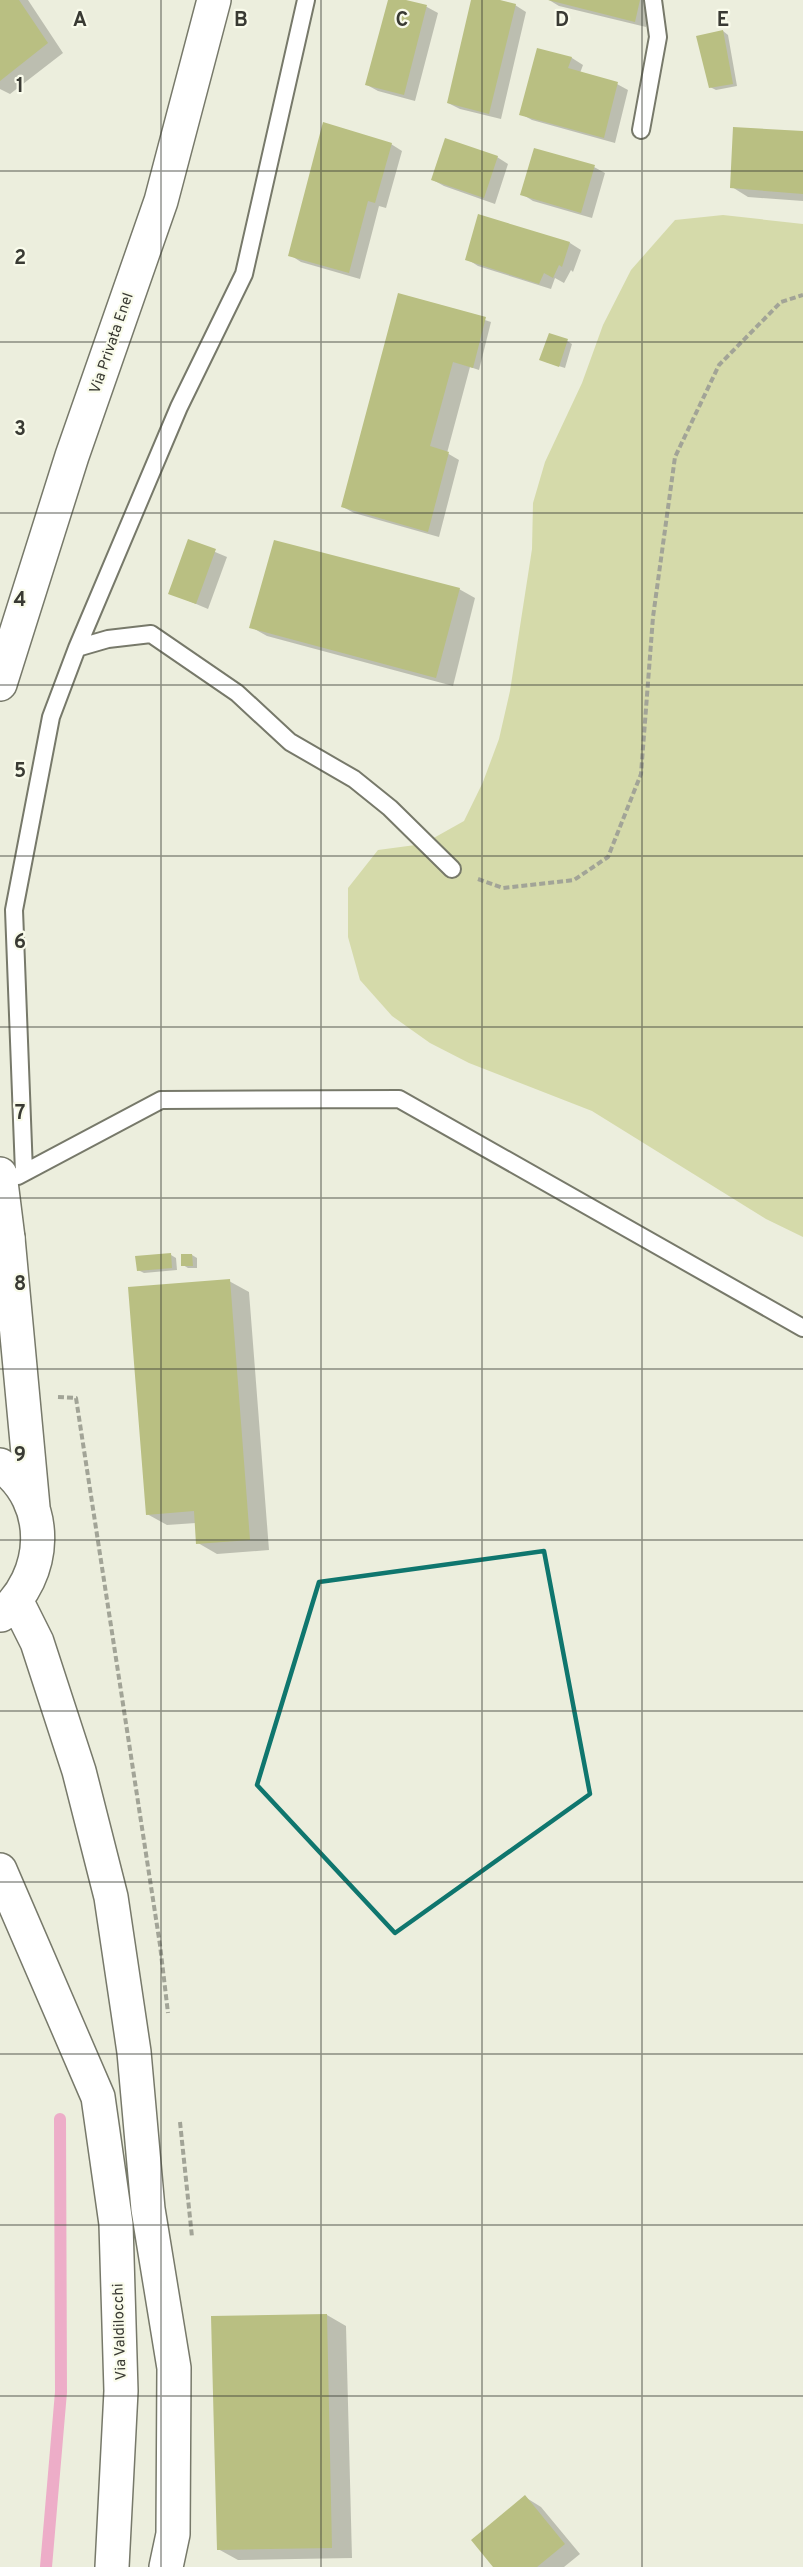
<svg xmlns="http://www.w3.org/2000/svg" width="803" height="2567" font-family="Overpass,sans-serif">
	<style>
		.green { fill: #d5daaa }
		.shadow { fill: #0003 }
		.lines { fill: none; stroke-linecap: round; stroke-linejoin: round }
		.stream { stroke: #edadc8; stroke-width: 12 }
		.building { fill: #b9bf82 }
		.service-casing { stroke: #77796a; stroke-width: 20 }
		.minor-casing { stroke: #77796a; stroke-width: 36 }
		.tertiary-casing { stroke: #77796a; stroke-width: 36 }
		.path { stroke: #a2a497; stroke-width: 4; stroke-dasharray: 6 3; stroke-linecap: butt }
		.service { stroke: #fff; stroke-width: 16 }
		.minor { stroke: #fff; stroke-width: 33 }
		.tertiary { stroke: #fff; stroke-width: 33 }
		.marked { fill: none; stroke: #0f766e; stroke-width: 4.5; stroke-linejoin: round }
		.grid { fill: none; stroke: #393a33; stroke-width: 1.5; stroke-opacity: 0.55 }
		.labels { text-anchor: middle; stroke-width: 4.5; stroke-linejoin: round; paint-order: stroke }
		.street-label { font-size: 15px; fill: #393a33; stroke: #f9fbeb }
		.grid-label { font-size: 20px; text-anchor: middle; font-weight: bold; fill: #393a33; stroke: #f9fbeb; stroke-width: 4.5; stroke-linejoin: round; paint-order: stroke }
	</style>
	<rect width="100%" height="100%" fill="#eceedd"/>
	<path class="green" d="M723 215 803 224V1237L766 1219 592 1111 469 1063 430 1043 392 1016 360 980 348 937V888L378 850 423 844 464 821 483 782 499 739 510 691 532 549 533 503 545 462 582 383 603 325 631 270 675 220Z"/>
	<path class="shadow" d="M0 0H28L63 53 10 94 0 89Z
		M389 0H400L427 7 438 13 415 101 378 91 367 85Z
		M473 0H494L515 5 526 12 501 119 460 109 448 103Z
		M549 0H652L646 27 559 6Z
		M723 31 728 35 737 86 716 90 710 87Z
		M538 49 572 58 583 65 580 73 617 84 628 90 615 143 532 120 521 114Z
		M803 132V201L748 197 732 187Z
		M391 144 402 151 386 208 379 206 360 279 301 262 290 255Z
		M497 157 508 164 495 204 444 186 433 180Z
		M594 167 605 173 592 218 533 201 522 194Z
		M570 243 581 250 573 272 571 270 564 283 555 278 551 289 478 266 467 259Z
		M466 314 491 322 479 370 470 367 447 453 459 460 439 537 354 513 343 507Z
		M567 341 572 344 565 368 546 362Z
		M189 541 227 557 208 609 170 593Z
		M459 589 475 598 453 686 267 636 251 627Z
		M171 1255 176 1258 177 1270 144 1273 138 1270Z
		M192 1255 197 1258V1268H188L183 1265Z
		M229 1281 249 1292 269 1550 217 1554 198 1543 196 1523 167 1525 147 1514Z
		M327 2315 346 2326 352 2558 238 2560 218 2549Z
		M525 2497 541 2507 580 2554 564 2567H495Z"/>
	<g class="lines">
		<path class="stream" d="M46 2567 61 2392 60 2119"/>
	</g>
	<path class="building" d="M0 0H19L48 43 0 81Z
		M388 0H406L427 5 404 95 365 85Z
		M471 0H500L516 4 489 114 447 103Z
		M548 0H640L635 22Z
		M723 30 733 84 709 88 696 36Z
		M537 48 572 57 568 68 618 82 604 138 519 115Z
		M323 122 392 143 375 203 368 201 349 273 288 256Z
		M733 127 803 131V194L730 188Z
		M445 138 498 156 484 198 431 180Z
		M534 148 595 165 581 213 520 195Z
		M478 214 570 242 562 267 559 265 553 278 544 273 539 284 465 260Z
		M398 293 486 317 473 368 453 362 430 446 449 452 428 532 341 507Z
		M549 333 568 339 559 367 539 360Z
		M188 539 216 549 196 604 168 594Z
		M274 540 460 588 436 678 249 628Z
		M171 1253 172 1268 137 1271 135 1256Z
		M181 1254H192L193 1266H181Z
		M230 1279 250 1540 196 1544 194 1511 146 1515 128 1287Z
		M327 2314 332 2548 217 2550 211 2316Z
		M525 2495 565 2544 537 2567H493L471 2540Z"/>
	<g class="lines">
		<defs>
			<path id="service" d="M641 130 658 37 653 0
				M77 648 179 407 244 274 306 0
				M24 1172 14 910 51 717 77 648 108 639 151 634 237 693 290 742 354 779 390 808 452 869
				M18 1176 161 1100 399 1099 803 1328"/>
			<path id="minor" d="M0 684 72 456 161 201 214 0
				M0 1174 8 1238 1 1267"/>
			<path id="tertiary" d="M8 1238 33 1507
				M0 1465C52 1502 48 1576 1 1615
				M17 1602 37 1642 79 1771 111 1897 134 2052 148 2209 174 2368 173 2534 166 2567
				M0 1870 98 2097 116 2224 121 2391 112 2567"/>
		</defs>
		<use href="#service" class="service-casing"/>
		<use href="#minor" class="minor-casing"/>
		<use href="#tertiary" class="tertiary-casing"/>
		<path class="path" d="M478 879 503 888 574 880 608 857 641 774 653 617 675 457 719 365 781 302 803 295
			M58 1397 76 1398 160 1945 168 2013
			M180 2122 192 2237"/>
		<use href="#service" class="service"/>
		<use href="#minor" class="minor"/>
		<use href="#tertiary" class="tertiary"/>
	</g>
	<path class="marked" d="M544 1551 590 1794 395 1933 257 1785 319 1582Z"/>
	<path class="grid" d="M161 0V2567M321 0V2567M482 0V2567M642 0V2567M0 171H803M0 342H803M0 513H803M0 685H803M0 856H803M0 1027H803M0 1198H803M0 1369H803M0 1540H803M0 1711H803M0 1882H803M0 2054H803M0 2225H803M0 2396H803"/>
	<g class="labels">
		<g class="street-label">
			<text transform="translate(111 343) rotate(-71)" y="5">Via Privata Enel</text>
			<text transform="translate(119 2332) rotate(-92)" y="5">Via Valdilocchi</text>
		</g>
	</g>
	<g class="grid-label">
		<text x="80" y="26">A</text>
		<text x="241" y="26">B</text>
		<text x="402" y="26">C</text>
		<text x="562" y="26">D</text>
		<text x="723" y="26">E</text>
		<text x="20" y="92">1</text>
		<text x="20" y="264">2</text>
		<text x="20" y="435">3</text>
		<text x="20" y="606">4</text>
		<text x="20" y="777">5</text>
		<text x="20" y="948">6</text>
		<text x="20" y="1119">7</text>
		<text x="20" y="1290">8</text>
		<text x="20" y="1461">9</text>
	</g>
</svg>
